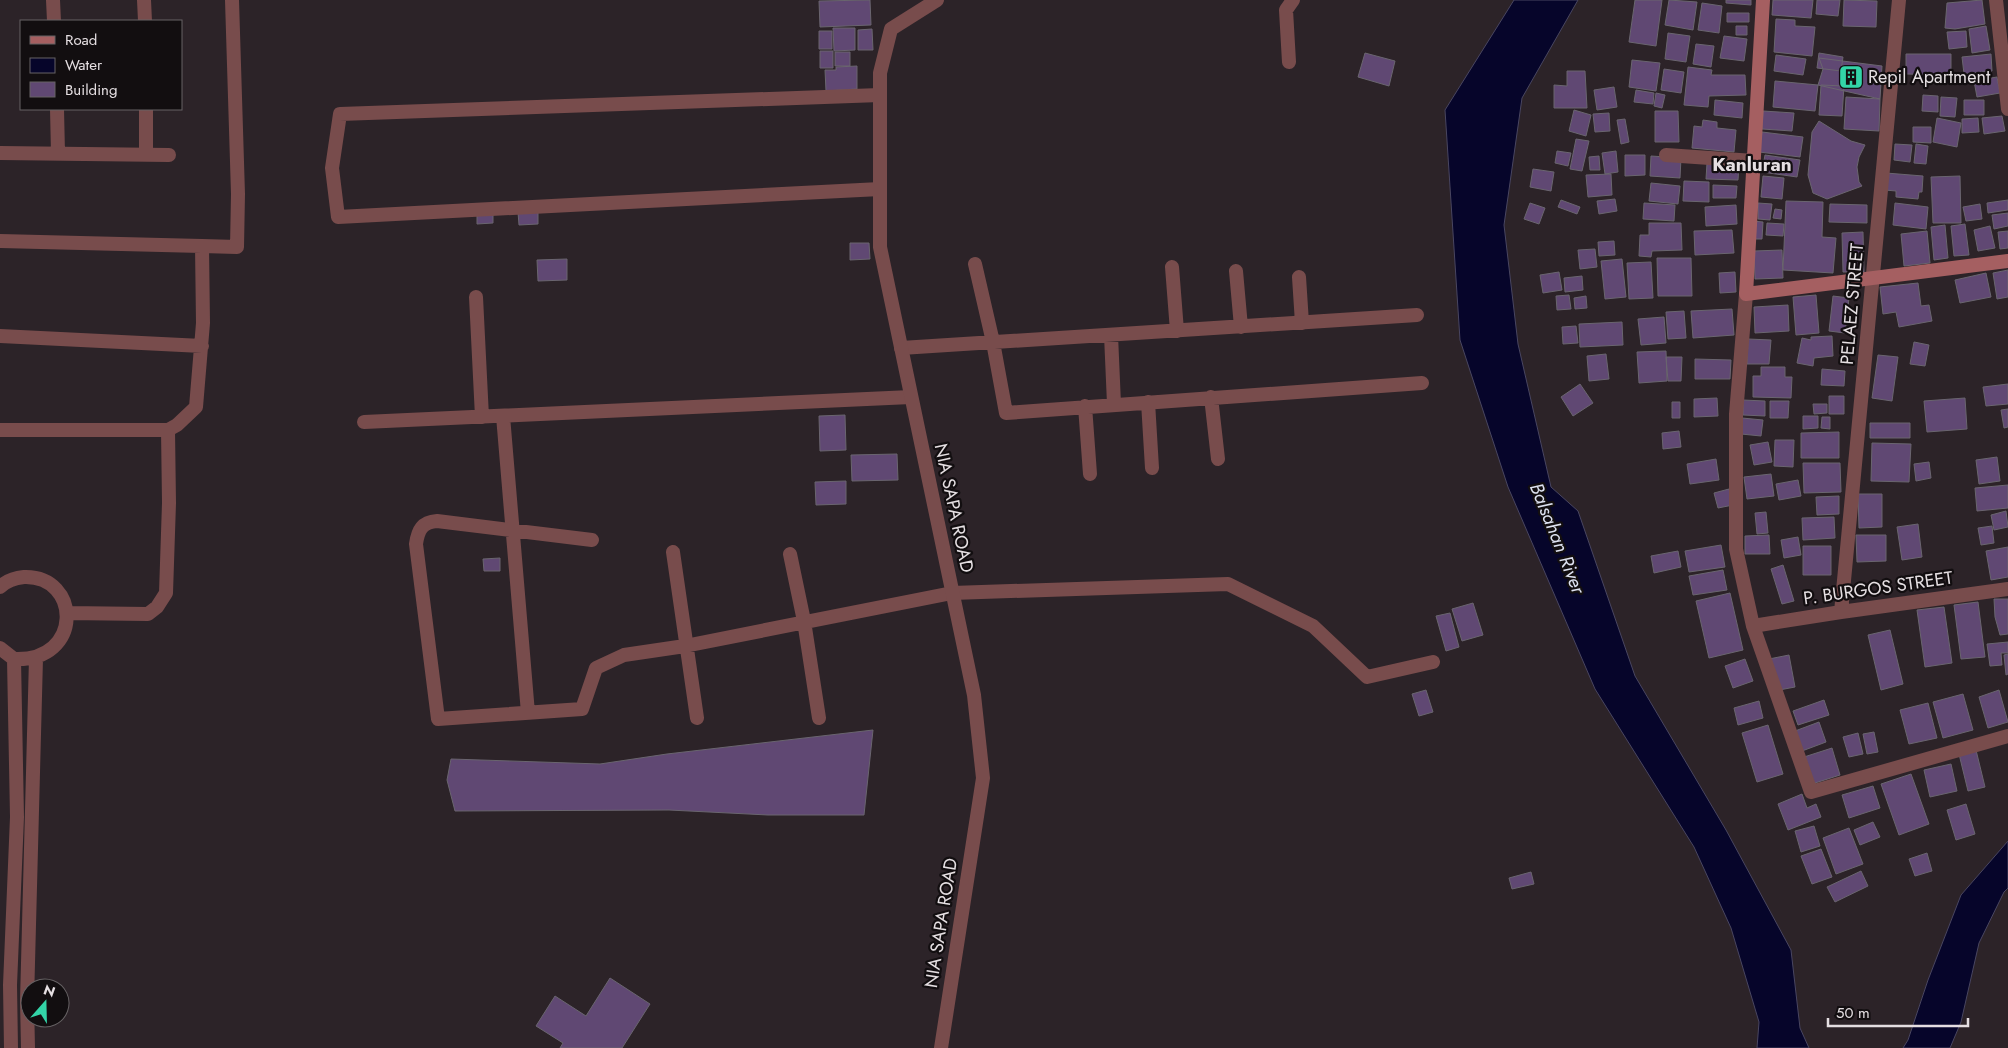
<svg xmlns="http://www.w3.org/2000/svg" width="2008" height="1048" font-family="Jost,sans-serif">
	<style>
		.water { fill: #06052a; stroke: #494661 }
		.building { fill: #604873; stroke: #6a656f }
		.lines { fill: none; stroke-linecap: round; stroke-linejoin: round }
		.minor { stroke: #784c4c; stroke-width: 14 }
		.tertiary { stroke: #784c4c; stroke-width: 14 }
		.secondary { stroke: #a55f61; stroke-width: 14 }
		.labels { text-anchor: middle; stroke-width: 4.5; stroke-linejoin: round; paint-order: stroke }
		.poi-label { font-size: 18px; fill: #e5dfe2; stroke: #120e10; text-anchor: start }
		.street-label { font-size: 18px; fill: #e5dfe2; stroke: #120e10 }
		.neighbourhood-label { font-size: 19px; font-weight: bold; fill: #e5dfe2; stroke: #120e10 }
		.water-label { font-size: 19px; font-style: italic; fill: #dee2f1; stroke: #120e10 }
	</style>
	<rect width="100%" height="100%" fill="#2c2328"/>
	<path class="water" d="M1514 0H1578L1522 98 1504 225 1518 344 1551 487 1578 511 1635 676 1726 830 1791 950 1800 1028 1809 1048H1757L1759 1022 1731 928 1694 847 1595 689 1508 487 1460 340 1445 110Z
		M2008 841V888L2004 892 1979 943 1961 1022 1950 1048H1903L1908 1040 1928 980 1961 895Z"/>
	<path class="building" d="M870 0 871 25 820 27 819 1Z
		M1635 0H1662L1656 46 1629 42Z
		M1669 0 1697 2 1693 30 1665 25Z
		M1726 0H1751V5L1726 3Z
		M1773 0H1813L1811 18 1772 15Z
		M1817 0H1840L1838 16 1816 14Z
		M1844 0 1877 1 1876 27 1843 26Z
		M1982 0 1985 24 1955 29 1945 28 1947 3Z
		M1702 3 1722 6 1719 33 1698 30Z
		M1727 13H1749V22H1727Z
		M1776 19 1795 20V26L1815 27 1812 56 1774 52Z
		M1736 26H1747V35H1736Z
		M1986 26 1990 50 1972 53 1969 29Z
		M833 28H855V50L834 51Z
		M872 29 873 50H858V30Z
		M819 31H832V49H819Z
		M1966 31 1967 47 1949 49 1947 32Z
		M1668 33 1690 36 1686 62 1665 59Z
		M1724 36 1747 39 1744 61 1720 58Z
		M1696 44 1714 46 1711 67 1693 64Z
		M820 51H833V68H820Z
		M835 52H850V66H835Z
		M1365 53 1395 61 1389 86 1358 77Z
		M1819 53 1843 57 1841 71 1817 68Z
		M1906 54H1951V75L1906 74Z
		M1991 54 1992 71 1964 74 1962 57Z
		M1776 55 1806 59 1803 75 1774 71Z
		M1819 58 1882 66 1880 99 1818 85 1823 69Z
		M1632 60 1660 63 1656 91 1629 87Z
		M857 66V89L826 91 825 70H836V67Z
		M1688 67 1712 70 1711 75H1745L1746 95 1709 96 1708 107 1684 105Z
		M1664 69 1684 72 1681 93 1661 90Z
		M1567 71H1585L1587 108H1554V85L1567 86Z
		M1997 77 2000 93 1977 97 1974 81Z
		M1775 81 1818 85 1815 111 1773 107Z
		M1821 85 1844 86 1842 116 1819 115Z
		M1614 87 1617 107 1597 110 1594 90Z
		M1636 90 1654 93 1653 104 1634 102Z
		M1656 93 1665 95 1662 108 1654 106Z
		M1923 95 1938 96V112L1922 111Z
		M1846 97 1880 99 1879 131 1844 129Z
		M1941 97 1957 98 1955 117 1940 116Z
		M1715 100 1743 103 1742 118 1714 115Z
		M1964 100H1984V115H1964Z
		M1574 110 1591 115 1586 136 1569 131Z
		M1655 111H1678L1679 142H1655Z
		M1763 111 1794 113 1792 131 1762 129Z
		M1609 113 1610 131 1595 132 1593 114Z
		M2002 116 2005 131 1984 134 1982 118Z
		M1937 118 1961 123 1957 147 1933 142Z
		M1978 118 1979 132 1962 133V119Z
		M1625 119 1629 142 1621 144 1617 120Z
		M1703 120 1717 122V128L1736 130 1734 152 1692 148 1694 126 1702 127Z
		M1819 121 1851 141 1865 145 1859 157 1857 167 1859 182 1862 186 1827 199 1813 193 1808 175 1812 132Z
		M1913 127H1931V143L1913 142Z
		M1762 132 1803 137 1800 157 1759 152Z
		M1576 139 1589 141 1582 171 1570 169Z
		M1895 144 1912 145 1910 162 1894 160Z
		M1916 144 1928 146 1926 164 1914 163Z
		M1557 151 1571 153 1568 166 1555 163Z
		M1616 151 1618 172 1605 174 1602 153Z
		M1625 155H1645V175L1625 176Z
		M1765 155 1800 160 1797 177 1762 172Z
		M1599 156 1600 170H1590L1589 157Z
		M1651 156 1681 158 1680 178 1650 176Z
		M1707 163 1739 165 1738 180 1706 179Z
		M1533 169 1554 172 1551 191 1530 187Z
		M1886 173 1923 176 1922 192H1919L1918 199 1896 197V191L1885 190Z
		M1611 174 1612 195 1588 197 1586 175Z
		M1763 176 1784 178 1782 199 1761 197Z
		M1960 176 1961 223H1933L1931 177Z
		M1684 181 1709 182V202L1683 201Z
		M1651 183 1680 186 1678 204 1649 201Z
		M1713 185 1737 186 1736 198H1713Z
		M1615 199 1617 211 1599 214 1597 201Z
		M1561 200 1580 207 1577 214 1558 207Z
		M2008 200V210L1988 213 1987 203Z
		M1786 201 1823 202 1822 237 1836 238 1833 273 1783 270Z
		M1530 203 1545 208 1539 224 1524 219Z
		M1644 203 1675 205 1674 221 1643 219Z
		M1758 203 1772 204 1770 220 1758 219Z
		M1895 203 1928 207 1926 229 1893 225Z
		M1830 204 1867 205V223L1829 222Z
		M1980 204 1982 219 1966 221 1963 207Z
		M1736 205 1737 224 1706 226 1705 207Z
		M1775 209 1782 210 1781 219 1773 218Z
		M493 211V223L477 224V212Z
		M538 211V224L519 225 518 212Z
		M2008 213V226L1994 229 1992 215Z
		M1752 221 1763 222 1762 239H1751Z
		M1649 223H1681L1682 250 1652 251 1651 257 1639 256 1640 235H1649Z
		M1767 223 1784 224 1783 236 1766 235Z
		M1965 224 1969 255 1954 256 1951 226Z
		M1945 225 1948 258 1934 260 1931 227Z
		M1990 226 1995 248 1978 251 1974 230Z
		M1732 230 1734 253 1695 255 1694 231Z
		M1927 231 1930 263 1904 266 1901 234Z
		M2008 231V248L2000 249 1998 232Z
		M1863 232 1864 272H1843L1842 233Z
		M1614 241 1615 255 1599 256 1598 242Z
		M850 243H869L870 259 850 260Z
		M1595 249 1597 267 1580 269 1578 250Z
		M1782 250 1783 278 1755 279 1754 251Z
		M1657 258H1691L1692 296H1658Z
		M567 259V280L538 281 537 260Z
		M1622 259 1626 297 1605 299 1601 261Z
		M1651 262 1653 298 1629 299 1627 263Z
		M2008 270V297L1997 299 1993 273Z
		M1559 272 1562 290 1543 293 1540 275Z
		M1735 272 1736 292 1720 293 1719 273Z
		M1986 273 1991 297 1960 303 1955 280Z
		M1582 276 1583 290 1565 292 1564 278Z
		M1918 283 1921 306 1929 305 1932 321 1899 327 1896 312 1883 314 1880 287Z
		M1569 295 1571 309 1557 310 1556 296Z
		M1816 295 1819 333 1796 335 1793 297Z
		M1586 296 1587 308 1575 309 1574 298Z
		M1833 296 1849 298 1845 333 1829 331Z
		M1788 305 1789 331 1755 333 1754 307Z
		M1732 309 1734 335 1693 338 1691 311Z
		M1684 311 1686 338 1668 339 1666 312Z
		M1664 317 1666 343 1641 345 1638 319Z
		M1622 322 1623 345 1580 347 1579 324Z
		M1576 326 1578 343 1563 344 1562 327Z
		M1832 336 1833 356 1814 358 1813 366 1797 363 1802 338 1811 340V337Z
		M1748 339 1771 340 1769 364H1747Z
		M1914 342 1929 345 1925 366 1910 364Z
		M1666 351 1667 381 1639 383 1637 352Z
		M1606 354 1609 379 1589 381 1587 356Z
		M1878 355 1898 357 1892 401 1872 398Z
		M1666 357H1682L1681 381H1668Z
		M1695 359 1731 360 1730 379H1695Z
		M1761 367H1785V377H1792L1791 398 1753 397V376H1761Z
		M1822 369 1845 371 1844 386 1821 385Z
		M1580 384 1593 403 1573 416 1561 397Z
		M2008 384V404L1986 406 1983 387Z
		M1829 396H1844V414H1829Z
		M1717 398 1718 416 1694 417V399Z
		M1965 398 1967 429 1927 432 1924 401Z
		M1743 400 1765 401V416L1743 415Z
		M1770 401H1789L1788 418H1770Z
		M1672 402H1680V418H1672Z
		M1813 404H1827V413L1814 414Z
		M2008 409V427L2004 428 2001 410Z
		M845 415 846 450 820 451 819 416Z
		M1803 416H1818V428L1803 429Z
		M1822 417H1830V429L1821 428Z
		M1742 418 1763 420 1761 436 1741 434Z
		M1870 423H1910V438H1870Z
		M1679 431 1681 447 1663 449 1662 433Z
		M1839 432V458H1801V433Z
		M1775 440H1794L1793 467 1774 466Z
		M1768 442 1772 462 1754 465 1750 445Z
		M1872 443 1911 444 1909 482 1871 481Z
		M897 454 898 480 852 481 851 455Z
		M1997 457 2000 481 1979 484 1976 460Z
		M1716 459 1719 480 1690 484 1687 464Z
		M1929 462 1931 478 1916 481 1914 464Z
		M1803 463H1840L1841 492 1804 493Z
		M1771 474 1774 496 1747 499 1744 477Z
		M1798 480 1801 496 1779 500 1776 484Z
		M846 481V504L816 505 815 482Z
		M2008 485V508L1977 511 1975 488Z
		M1729 489 1733 505 1718 508 1714 493Z
		M1858 494H1882V527L1859 528Z
		M1839 496V514L1817 515 1816 497Z
		M2006 511 2008 527 1994 530 1991 515Z
		M1766 512 1768 533 1757 534 1755 513Z
		M1834 517 1835 538 1803 540 1802 518Z
		M1918 524 1922 557 1902 560 1897 527Z
		M1992 526 1994 543 1981 545 1978 528Z
		M1769 535 1770 554H1745V536Z
		M1856 535H1886V561L1857 562Z
		M1798 537 1801 555 1784 558 1781 540Z
		M1721 545 1725 567 1689 572 1685 551Z
		M1803 546H1831V575H1803Z
		M2008 547V577L1991 580 1986 551Z
		M1678 551 1681 567 1654 573 1651 556Z
		M500 558V571H484L483 559Z
		M1783 565 1794 601 1782 604 1771 569Z
		M1723 570 1727 590 1693 595 1689 576Z
		M1730 593 1743 650 1709 658 1696 601Z
		M1994 599H2008V634L2000 635 1995 617Z
		M1978 602 1985 657 1961 659 1954 605Z
		M1473 603 1483 635 1462 641 1452 609Z
		M1944 607 1952 663 1925 667 1917 610Z
		M1450 613 1459 647 1446 651 1436 616Z
		M1890 630 1903 684 1881 690 1868 635Z
		M2008 642V653H2001L2002 665 1990 666 1987 644Z
		M2008 654V674L2006 675 2004 655Z
		M1789 655 1795 687 1774 691 1769 659Z
		M1745 659 1753 681 1733 688 1725 666Z
		M1426 690 1433 712 1419 716 1412 694Z
		M1999 690 2008 722 1988 728 1979 697Z
		M1963 694 1973 730 1943 738 1933 702Z
		M1824 700 1829 715 1798 725 1793 711Z
		M1759 701 1763 718 1738 725 1734 708Z
		M1928 703 1937 738 1909 744 1900 710Z
		M1819 722 1826 742 1802 751 1795 731Z
		M1768 725 1783 774 1757 782 1742 733Z
		M873 730 864 815H768L669 810 455 811 447 780 451 759 600 764 667 754Z
		M1874 732 1878 752 1867 754 1863 734Z
		M1858 733 1863 754 1849 757 1843 737Z
		M1832 748 1840 775 1812 784 1804 757Z
		M1976 750 1985 787 1968 791 1959 754Z
		M1951 764 1957 791 1930 797 1924 770Z
		M1911 774 1929 824 1899 835 1881 784Z
		M1873 786 1880 808 1849 818 1842 795Z
		M1802 794 1807 808 1816 804 1821 817 1788 830 1778 804Z
		M1966 804 1975 834 1956 840 1947 810Z
		M1873 822 1880 837 1860 845 1854 830Z
		M1814 826 1820 846 1801 852 1795 831Z
		M1849 828 1863 864 1836 874 1823 838Z
		M1821 849 1832 877 1812 884 1801 856Z
		M1927 853 1932 871 1915 876 1909 859Z
		M1861 871 1868 886 1835 902 1827 887Z
		M1531 872 1534 884 1512 889 1509 878Z
		M610 978 650 1004 622 1048H560L563 1043 536 1026 555 996 586 1016Z"/>
	<g class="lines">
		<path class="minor" d="M53 0 54 21
			M144 0 145 21
			M1996 0 2008 109
			M1289 62 1286 10 1293 0
			M57 109 58 153
			M146 109V154
			M0 153 169 155
			M1666 155 1754 161
			M880 189 338 217 332 168 340 114 880 95
			M0 241 202 246 203 323 196 407 177 425 168 430H0
			M202 246 237 247 238 194 232 0
			M975 264 993 342 1006 413 1422 383
			M1172 267 1177 331
			M1236 271 1241 327
			M1299 277 1302 323
			M1746 294 1736 414V549L1753 626 1811 792 2008 736
			M476 297 482 417
			M1111 335 1114 404
			M0 336 202 346
			M901 348 1417 315
			M1211 397 1218 459
			M1148 402 1152 468
			M1085 406 1090 474
			M503 416 528 713
			M364 422 911 397
			M592 540 437 521C422 522 418 530 416 544L438 719 582 709 596 668 624 655 685 646 952 593 1228 584 1313 626 1367 677 1433 662
			M673 552 697 718
			M790 554 804 621 819 718
			M0 587C7 580 15 578 24 577 81 575 84 662 14 659L0 648
			M1841 612 1899 0
			M67 613 148 614 157 607 166 593 169 503 168 430
			M1753 626 1841 612 2008 589
			M11 1048 10 985 17 817 14 659
			M28 1048 27 1001 36 658"/>
		<path class="tertiary" d="M937 0 891 29 880 73V247L974 695 983 778 941 1048"/>
		<path class="secondary" d="M1763 0 1746 294 2008 261"/>
	</g>
	<defs>
		<symbol id="building-square" viewBox="-11 -11 22 22"><rect x="-9" y="-9" width="18" height="18" rx="4" fill="#33d4a8" stroke="#120e10"/><path d="M-4-6H4V6H1V3H-1V6H-4ZM-2.5-4.3h1.7v1.8h-1.7ZM.8-4.3h1.7v1.8H.8ZM-2.5-1h1.7V.8h-1.7ZM.8-1h1.7V.8H.8Z" fill="#111"/></symbol>
	</defs>
	<g fill-rule="evenodd">
		<use href="#building-square" x="1837" y="63" width="28" height="28"/>
	</g>
	<g class="labels">
		<g class="poi-label">
			<text x="1868" y="83">Repil Apartment</text>
		</g>
		<g class="street-label">
			<text transform="translate(1852 304) rotate(-85)" y="6">PELAEZ STREET</text>
			<text transform="translate(954 508) rotate(78)" y="6">NIA SAPA ROAD</text>
			<text transform="translate(1878 588) rotate(-8)" y="6">P. BURGOS STREET</text>
			<text transform="translate(941 923) rotate(-81)" y="6">NIA SAPA ROAD</text>
		</g>
		<g class="neighbourhood-label">
			<text x="1752" y="171">Kanluran</text>
		</g>
		<g class="water-label">
			<text transform="translate(1558 538) rotate(68)" y="7">Balsahan River</text>
		</g>
	</g>
	<rect x="20" y="20" width="162" height="90" fill="#120e10" stroke="#666264"/>
	<rect x="30" y="36" width="25" height="8" fill="#a55f61" stroke="#666264"/>
	<text x="65" y="45" font-size="15" fill="#e5dfe2">Road</text>
	<rect x="30" y="58" width="25" height="15" fill="#06052a" stroke="#666264"/>
	<text x="65" y="70" font-size="15" fill="#e5dfe2">Water</text>
	<rect x="30" y="82" width="25" height="15" fill="#604873" stroke="#666264"/>
	<text x="65" y="95" font-size="15" fill="#e5dfe2">Building</text>
	<g transform="translate(45 1003) rotate(20)"><circle r="24" fill="#120e10" stroke="#666264"/>
	<path d="M0-4L9 19L0 12L-9 19Z" fill="#33d4a8"/>
	<text y="-8" font-size="14" font-weight="bold" text-anchor="middle" fill="#e5dfe2">N</text>
	</g>
	<path d="M1828 1018v8h140v-8" fill="none" stroke="#e5dfe2" stroke-width="2.5"/>
	<text x="1836" y="1018" font-size="15" fill="#e5dfe2" stroke="#120e10" stroke-width="4" paint-order="stroke">50 m</text>
</svg>
